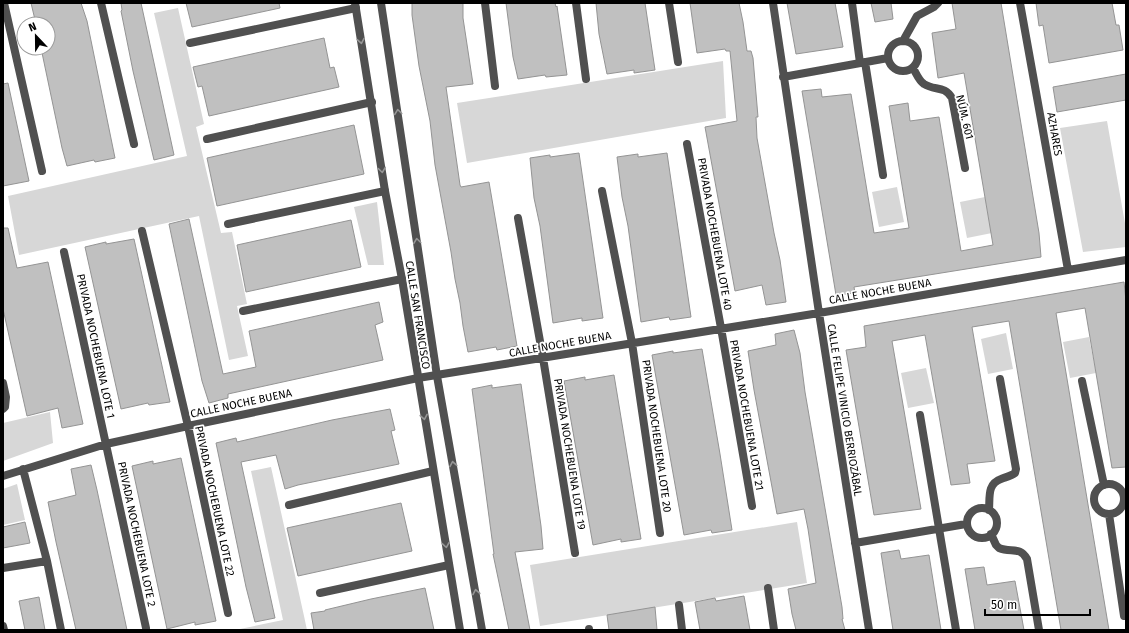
<svg xmlns="http://www.w3.org/2000/svg" width="1129" height="633" font-family="'Fira Sans',sans-serif">
	<style>
		.green { fill: #d7d7d7 }
		.building { fill: #c0c0c0; stroke: #949494 }
		.lines { fill: none; stroke-linecap: round; stroke-linejoin: round }
		.minor { stroke: #505050; stroke-width: 8 }
		.tertiary { stroke: #505050; stroke-width: 8 }
		.oneway { stroke: #969696 }
		.labels { text-anchor: middle; stroke-width: 3.5; stroke-linejoin: round; paint-order: stroke }
		.street-label { font-size: 11px; fill: #000; stroke: #fff }
	</style>
	<rect width="100%" height="100%" fill="#fff"/>
	<path class="green" d="M178 8 204 124 196 127 221 233 232 232 247 304 237 306 248 356 229 360 199 216 19 255 8 196 187 156 154 13Z
		M723 61 726 118 467 163 457 103Z
		M1107 121 1126 229V247L1083 252 1060 128Z
		M897 187 904 222 879 227 872 192Z
		M985 197 992 233 967 238 960 202Z
		M377 202 384 265H368L354 207Z
		M1006 333 1013 369 988 374 981 339Z
		M1089 337 1096 373 1070 378 1063 342Z
		M926 368 934 403 908 408 901 373Z
		M50 412 53 443 3 461V423Z
		M271 467 304 616 307 630H235L283 620 251 471Z
		M17 484 25 520 3 525V489Z
		M797 522 807 583 540 626 530 565Z"/>
	<path class="building" d="M31 3H81L87 21 115 158 95 162 94 160 67 166 62 148 41 48H48V24H36Z
		M121 3H141L174 155 154 160 133 71 121 11 122 10Z
		M186 3H279L280 8 192 27Z
		M412 3H463V18L473 84 446 87 460 185 461 187 489 182 517 346 497 350 496 347 468 352 463 326 460 303 455 279 451 252 435 165 430 121 419 66 412 15Z
		M506 3H555L556 7 557 6 567 75 546 77 545 75 518 79 513 57Z
		M596 3H645L655 70 634 73V70L607 74 599 34Z
		M690 3H739L743 22 747 51H751L753 58 758 117H756L757 138 774 233 780 260 786 302 766 305 762 285 735 291 705 127 737 121 730 51H726L725 49 697 53Z
		M787 3H835L843 47 796 54Z
		M871 3H891L893 19 875 22Z
		M952 3H1001L1039 233 1041 257 854 287 855 293 836 295 802 91 821 89 822 97 851 94 874 233 909 228 889 106 908 103 910 121 939 117 961 251 993 245 964 73 938 78 932 33 956 29Z
		M1036 3H1112L1116 25H1119L1123 50 1049 63 1043 25 1039 26Z
		M324 38 330 68 334 67 339 87 209 116 202 86 198 87 193 67Z
		M1126 74V100L1057 112 1053 87Z
		M8 83 29 181 3 186V84Z
		M354 125 364 174 217 206 207 158Z
		M579 153 603 318 582 321V318L553 323 540 226 534 198 530 158 550 155V157Z
		M667 153 691 317 670 320 669 317 641 322 628 226 622 197 617 157 638 154V157Z
		M189 219 223 374 256 367 249 331 379 302 383 322 375 325 383 360 228 394V398L209 403 202 381 169 224Z
		M351 220 361 267 246 292 237 245Z
		M3 228H8L17 268 48 262 83 424 62 428 58 408 27 416 3 309Z
		M134 239 170 402 149 405 148 403 121 409 85 247 106 242V244Z
		M1124 282 1126 301V467L1112 468 1085 308 1056 313 1109 630H1061L1009 321 972 327 995 461 967 464 970 483 951 485 925 335 892 341 921 509 874 515 846 350 866 347 864 326Z
		M794 330 800 353 805 392 842 607 843 619H842L845 630H796L792 614 788 589 816 583 808 529 804 509 777 514 754 390 748 351 776 345 775 334Z
		M702 349 720 454 732 530 712 533 711 530 684 535 652 355 673 351V353Z
		M614 375 641 539 621 542V539L593 545 564 381 585 377V380Z
		M521 384 541 526 543 549 515 552 530 630H509L493 554H494L472 389 492 385V388Z
		M390 409 395 430 391 431 399 464 298 485 285 489 276 455 241 462 275 618 255 622 246 587 216 443 236 438 237 442 332 420Z
		M181 458 216 621 195 625V622L167 629 132 466 153 461V464Z
		M91 465 97 490 127 630H76L56 542 48 502 76 495 71 469Z
		M401 503 412 551 298 576 287 528Z
		M25 522 30 543 3 548V527Z
		M899 550 901 559 929 555 941 630H893L881 553Z
		M984 567 987 585 1015 581 1024 630H975L965 569Z
		M425 588 434 630H314L311 613 325 611V610L371 599Z
		M744 596 750 630H700L695 602 715 598 716 601Z
		M39 597 45 630H25L19 601Z
		M655 607 657 630H609L607 615Z"/>
	<g class="lines">
		<path class="minor" d="M4 3 42 171
			M101 3 134 144
			M485 3 495 86
			M576 3 586 79
			M669 3 678 62
			M773 3 819 313 869 630
			M852 3 860 63
			M1020 3 1068 270
			M903 41 917 16 934 7 938 3
			M888 56a15 15 0 1 1 30 0a15 15 0 1 1-30 0Z
			M190 43 356 8
			M865 62 883 175
			M913 68C916 73 919 81 924 84 935 91 944 85 952 98L965 168
			M783 77 888 58
			M207 139 372 102
			M687 144 721 328 752 506
			M602 191 632 343 660 533
			M518 218 543 358 575 553
			M228 224 385 191
			M142 231 188 426 228 613
			M64 252 146 628
			M243 311 402 279
			M1082 381 1104 485
			M3 383 6 397 5 407 3 409
			M920 415 956 630
			M23 469 47 561 61 630
			M3 476 106 444 188 426 418 378 819 313 1126 260
			M1094 499a15 15 0 1 1 30 0a15 15 0 1 1-30 0Z
			M289 505 433 471
			M967 523a15 15 0 1 1 30 0a15 15 0 1 1-30 0Z
			M989 510C990 497 987 484 1001 479 1006 477 1011 476 1015 473L1016 469 1000 379
			M1109 514 1124 616
			M991 534 996 545 999 548C1011 553 1020 546 1027 559L1039 630
			M855 543 966 524
			M3 568 47 561
			M768 588 774 630
			M320 593 449 565
			M679 605 682 630
			M3 626 4 630
			M589 629V630"/>
		<path class="tertiary" d="M355 3 385 191 402 279 460 630
			M381 3 437 376 482 630"/>
	</g>
	<defs><path id="oneway-chevron" d="M-2-3.5L2.5 0L-2 3.5" fill="none" stroke-width="1.6" stroke-linecap="round" stroke-linejoin="round"/></defs>
	<g class="oneway">
		<use href="#oneway-chevron" transform="translate(361 41) rotate(80)"/>
		<use href="#oneway-chevron" transform="translate(398 112) rotate(-98)"/>
		<use href="#oneway-chevron" transform="translate(382 170) rotate(82)"/>
		<use href="#oneway-chevron" transform="translate(417 241) rotate(-98)"/>
		<use href="#oneway-chevron" transform="translate(424 417) rotate(80)"/>
		<use href="#oneway-chevron" transform="translate(453 464) rotate(-100)"/>
		<use href="#oneway-chevron" transform="translate(446 545) rotate(81)"/>
		<use href="#oneway-chevron" transform="translate(476 592) rotate(-100)"/>
	</g>
	<g class="labels">
		<g class="street-label">
			<text transform="translate(965 117) rotate(77)" y="4">NÚM. 601</text>
			<text transform="translate(1055 134) rotate(80)" y="4">AZHARES</text>
			<text transform="translate(715 234) rotate(80)" y="4">PRIVADA NOCHEBUENA LOTE 40</text>
			<text transform="translate(880 291) rotate(-10)" y="4">CALLE NOCHE BUENA</text>
			<text transform="translate(418 315) rotate(81)" y="4">CALLE SAN FRANCISCO</text>
			<text transform="translate(560 344) rotate(-10)" y="4">CALLE NOCHE BUENA</text>
			<text transform="translate(96 346) rotate(78)" y="4">PRIVADA NOCHEBUENA LOTE 1</text>
			<text transform="translate(241 403) rotate(-12)" y="4">CALLE NOCHE BUENA</text>
			<text transform="translate(845 410) rotate(81)" y="4">CALLE FELIPE VINICIO BERRIOZÁBAL</text>
			<text transform="translate(747 415) rotate(80)" y="4">PRIVADA NOCHEBUENA LOTE 21</text>
			<text transform="translate(657 436) rotate(82)" y="4">PRIVADA NOCHEBUENA LOTE 20</text>
			<text transform="translate(570 454) rotate(81)" y="4">PRIVADA NOCHEBUENA LOTE 19</text>
			<text transform="translate(215 501) rotate(78)" y="4">PRIVADA NOCHEBUENA LOTE 22</text>
			<text transform="translate(137 534) rotate(78)" y="4">PRIVADA NOCHEBUENA LOTE 2</text>
		</g>
	</g>
	<rect width="1129" height="633" fill="none" stroke="#000000" stroke-width="8"/>
	<g transform="translate(36 36) rotate(338)"><circle r="19" fill="#ffffff" stroke="#999999"/>
	<path d="M0-3L7 15L0 10L-7 15Z" fill="#000000"/>
	<text y="-6" font-size="11" font-weight="bold" text-anchor="middle" fill="#000000">N</text>
	</g>
	<path d="M985 609v6h105v-6" fill="none" stroke="#000000" stroke-width="2"/>
	<text x="991" y="609" font-size="12" fill="#000000" stroke="#ffffff" stroke-width="3" paint-order="stroke">50 m</text>
</svg>
